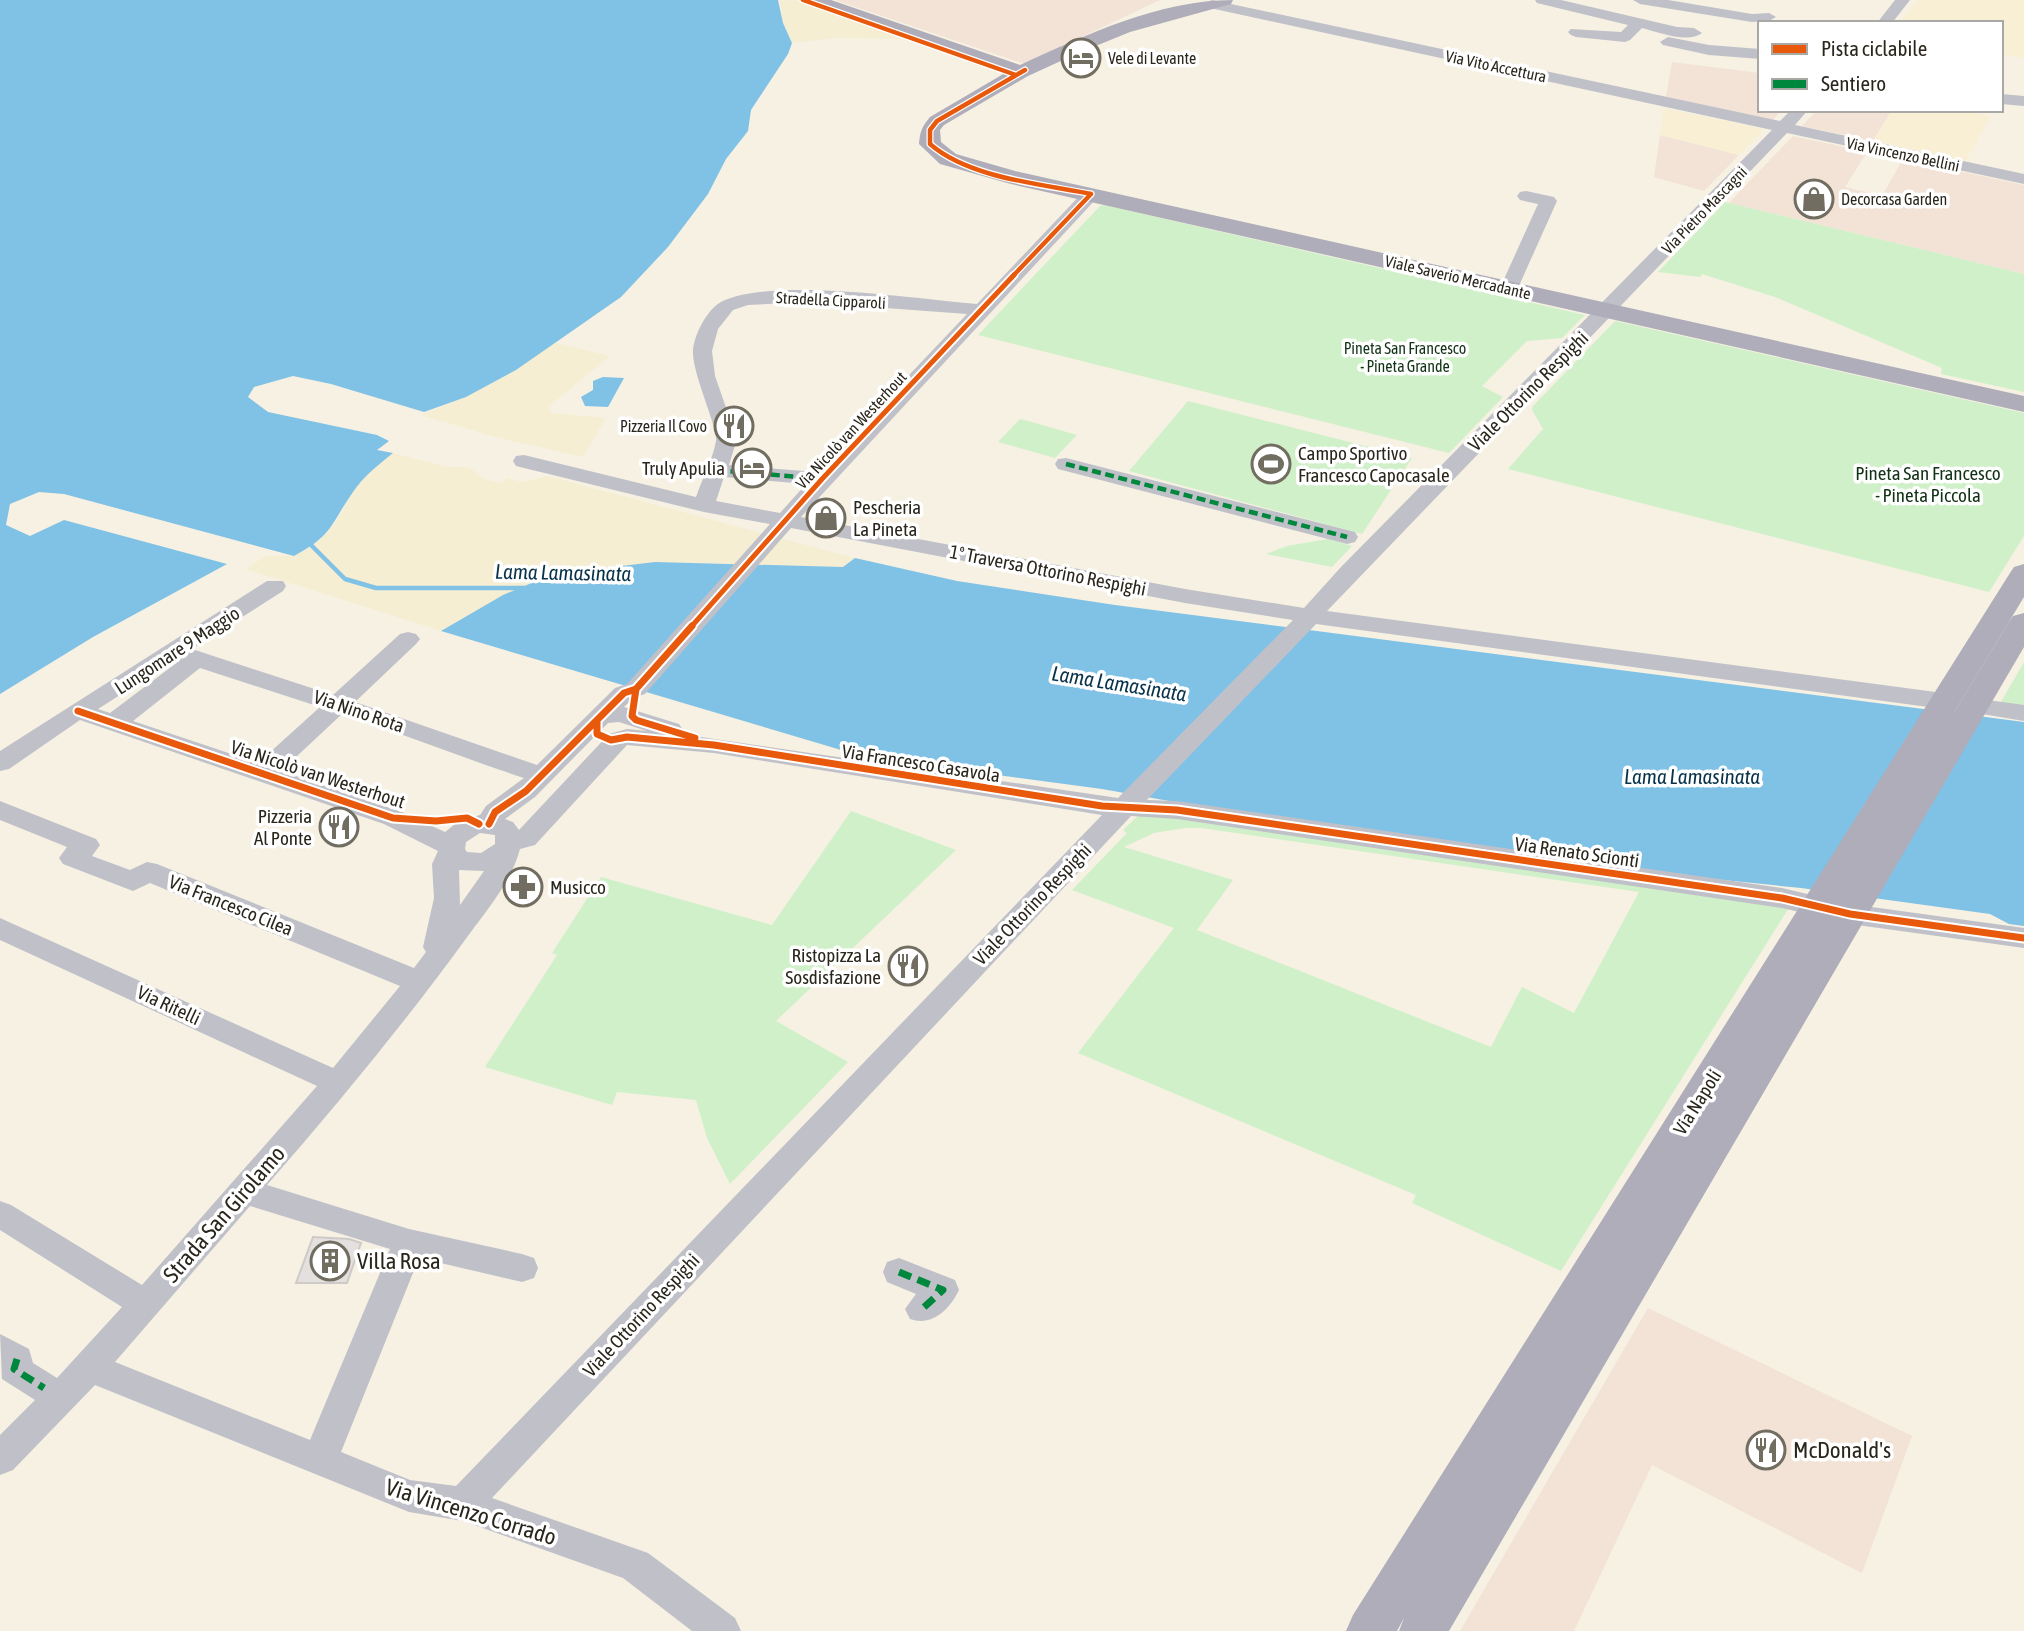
<svg xmlns="http://www.w3.org/2000/svg" width="2024" height="1631" font-family="'Asap Condensed',sans-serif">
	<style>
		.commercial { fill: #f2e3d6 }
		.built { fill: #f8efd5 }
		.green { fill: #d0f0c9; fill-rule: evenodd }
		.sand { fill: #f6eed3 }
		.water { fill: #80c1e6 }
		.lines { fill: none; stroke-linecap: round; stroke-linejoin: round }
		.stream { stroke: #80c1e6; stroke-width: 4.5 }
		.building { fill: #e4e0de; stroke: #cecac8; stroke-width: 2 }
		.minor { fill: #c0c0c9; fill-rule: evenodd }
		.major { fill: #afadba; fill-rule: evenodd }
		.quiet-far1 { stroke: #00873e; stroke-width: 4.5; stroke-dasharray: 9 4.5; stroke-linecap: butt }
		.quiet { stroke: #00873e; stroke-width: 7; stroke-dasharray: 13 7; stroke-linecap: butt }
		.cycleway-far2-casing { stroke: #fff; stroke-width: 7 }
		.cycleway-far1-casing { stroke: #fff; stroke-width: 9 }
		.cycleway-casing { stroke: #fff; stroke-width: 11 }
		.cycleway-far2 { stroke: #e8590c; stroke-width: 4.5 }
		.cycleway-far1 { stroke: #e8590c; stroke-width: 5 }
		.cycleway { stroke: #e8590c; stroke-width: 7 }
		.labels { text-anchor: middle; stroke-width: 7; stroke-linejoin: round; paint-order: stroke }
		.far-poi-label { font-size: 16px; fill: #2a261c; stroke: #fff; text-anchor: start }
		.far-street-label { font-size: 16px; fill: #2a261c; stroke: #fff }
		.far-park-label { font-size: 16px; fill: #123216; stroke: #fff }
		.street-label { font-size: 19px; fill: #2a261c; stroke: #fff }
		.poi-label { font-size: 19px; fill: #2a261c; stroke: #fff; text-anchor: start }
		.park-label { font-size: 19px; fill: #123216; stroke: #fff }
		.water-label { font-size: 21px; font-style: italic; fill: #08324a; stroke: #fff }
		.near-street-label { font-size: 23px; fill: #2a261c; stroke: #fff }
		.near-poi-label { font-size: 23px; fill: #2a261c; stroke: #fff; text-anchor: start }
	</style>
	<rect width="100%" height="100%" fill="#f6f1e2"/>
	<path class="commercial" d="M835 0H1160L1025 64Z
		M1672 62 1760 73V110H1782L1773 120 1666 97Z
		M1817 110H1892L1873 141 1802 126Z
		M1660 135 1739 155 1704 191 1654 177Z
		M1793 136 1867 152 1845 187 1882 196 1903 159 2024 185V274L1729 203Z
		M1648 1308 1912 1436 1862 1573 1652 1465 1574 1631H1460Z"/>
	<path class="built" d="M1918 0H2024V58L2001 54V23H1898Z
		M1664 108 1764 129 1739 155 1660 135Z
		M1892 110H1955L1991 116 1966 161 1873 141Z"/>
	<path class="green" d="M1725 202 2024 274V392L1941 374 1942 368 1775 297 1702 274 1700 277 1658 272Z
		M1104 205 1585 315 1562 338 1527 341 1482 386 1503 397 1449 453 978 335 1100 206Z
		M1615 321 2024 413V536L1989 592 1508 469 1543 429 1532 410 1533 406Z
		M1188 401 1412 458 1362 534 1129 471Z
		M1020 419 1028 421 1077 435 1055 458 998 442Z
		M1328 539 1352 546 1332 567 1266 554 1287 546Z
		M2024 662V710L1998 707Z
		M851 811 956 850 776 1021 848 1062 730 1184 707 1138 696 1100 617 1092 612 1105 485 1067 557 955 552 953 601 877 772 925Z
		M1157 813 1790 906 1561 1271 1412 1203 1416 1195 1078 1053 1174 928 1072 890 1127 833 1123 830 1139 815ZM1185 828H1201L1639 892 1574 1013 1522 987 1491 1047 1197 930 1233 880 1124 847 1154 833Z"/>
	<path class="sand" d="M795 0 904 39 834 38 792 43 783 23 780 1Z
		M553 342 610 356 548 407 551 413 606 418 583 457 495 437 421 415 468 396 516 370Z
		M393 453 448 467H469L484 479 500 483 508 478 522 482 548 476 855 558 843 567 784 566 503 595 441 631 246 569 265 556H294L312 546 337 521 353 491 367 474Z"/>
	<path class="water" d="M0 0H778L783 23 792 43 788 54 751 110 748 131 726 159 708 194 668 247 621 297 516 370 466 397 424 412 331 384 293 376 254 387 248 397 268 412 377 435 389 441 377 450 393 453C378 465 364 476 353 492 330 525 333 535 294 556L64 494 39 492 10 504 6 525 30 536 64 520 227 564 93 637 0 694Z
		M603 377 624 378 608 407 585 406 581 397 593 390V381Z
		M855 558 957 581 1115 605 2024 722V926L2009 924 1990 914 1801 888 1674 875 1208 808 1102 789 868 758 441 631 503 595 541 579 588 570 655 562 843 567Z"/>
	<g class="lines">
		<path class="stream" d="M312 546 345 579 376 588H525"/>
	</g>
	<path class="building" d="M313 1237 349 1239 361 1243 347 1283H296Z"/>
	<g class="lines">
		<path class="minor" d="M1212 0 1780 121 1791 110H1808L1795 125 2024 174V184L1787 133 1327 611 1943 693 1952 696 1955 701 1952 706 1943 709 1316 624 1147 800 1177 801 1782 888 1850 904 2024 928V948L1850 924 1782 908 1177 819 1131 816 492 1498 648 1553 735 1618 741 1631H692L623 1578 463 1521 409 1512 95 1385 13 1470 0 1475V1435L35 1400 2 1379 0 1334 29 1349 33 1363 57 1378 122 1307 0 1230V1201L11 1205 142 1285 317 1086 0 940V918L333 1068 400 986 150 883 133 891 63 864 59 858 67 847 0 820V801L96 839 100 845 92 856 130 870 147 862 157 864 414 968 426 952 423 947 434 898 432 864 438 851 384 824 80 720 9 769 0 771V751L267 581H283L286 586 283 591 192 649 333 695 400 634 408 632 416 634 420 639 416 644 355 702 537 765 615 688 627 684 770 524 704 512 516 466 513 461 516 456 524 455 696 497C702 479 713 459 716 441 718 428 694 378 693 354 692 338 707 308 723 301 774 277 916 299 977 304L1085 190H1097L1100 194 1097 198 801 517 1185 589 1304 608 1341 567 1772 130 1210 8 1203 4ZM804 302 967 314 817 472 729 465 737 439 715 376 712 351 718 329 733 310 748 305ZM724 477 806 484 780 513 716 501ZM791 528 1185 603 1293 620 1118 798 680 734 683 730 679 724 624 707 633 698 645 694ZM175 660 179 661 110 713 98 709ZM200 668 320 707 258 763 133 721ZM342 714C403 734 463 758 524 778L486 806 480 815 459 821 445 832 402 812 281 771ZM619 722 647 731 627 729 609 734 519 830 513 822 505 819 535 797 608 723ZM627 745 714 753 1102 815 456 1486 410 1480 341 1452 419 1258 522 1282 534 1278 538 1268 534 1258 522 1254 409 1229 267 1185C336 1106 403 1025 465 940 485 912 511 883 520 849L535 845ZM480 833 495 835V844L481 853 467 852 465 849 466 842ZM459 870 484 871 460 905ZM250 1206 390 1249 310 1440 115 1362Z
			M1535 0H1561L1677 27 1694 28 1702 33C1688 44 1658 32 1642 28L1630 40 1625 42 1576 37 1571 35 1568 32 1571 29 1621 32 1628 25 1537 3Z
			M1633 0H1668L1752 14 1769 13 1776 17 1769 21 1752 22 1640 4Z
			M1895 0H1910L1892 23H1877Z
			M1668 37 1709 45 1760 49V59L1709 55 1663 45 1660 42Z
			M2001 94 2024 96V106L2001 104Z
			M1526 191 1554 197 1557 201 1518 288 1509 294 1500 288 1538 204 1520 200 1517 196 1520 192Z
			M1066 458 1355 532 1358 537 1355 542 1347 544 1058 469 1055 464 1058 459Z
			M1973 698 2024 705V721L1964 711 1961 706 1964 701Z
			M899 1258 955 1280 959 1290C950 1309 932 1327 910 1319L905 1309 916 1294 887 1282 883 1272 887 1262Z"/>
		<path class="major" d="M804 0H831L1020 65C1086 35 1159 0 1233 0L1231 4 1130 32 1076 54 1028 76 944 125 940 130 941 142 956 154 1015 171 2024 396V412L1011 184 940 164 919 144C920 131 922 127 930 117L1005 73 806 4Z
			M2024 564V597L1787 988 2009 622 2013 616 2024 613V647L1449 1631H1399L1404 1618 1397 1631H1346L1353 1615 2010 573 2014 567Z"/>
		<path class="quiet-far1" d="M1066 464 1347 537
			M717 470 822 479"/>
		<path class="quiet" d="M899 1272 943 1290 922 1309
			M17 1359 14 1369 44 1388"/>
		<defs>
			<path id="cycleway-far2" d="M803 0 1016 75
				M1025 70 937 121 930 130V144C969 178 1041 184 1091 194
				M1012 277 1091 194"/>
			<path id="cycleway-far1" d="M691 627 822 479 1014 275"/>
			<path id="cycleway" d="M636 689 632 716 636 720 695 738
				M78 711 393 818 436 821 467 818 479 824
				M597 722V734L611 740 627 737 714 745 1102 806 1177 810 1782 898 1850 914 2024 938
				M489 824 495 812 526 791 624 693 636 689 692 626"/>
		</defs>
		<use href="#cycleway-far2" class="cycleway-far2-casing"/>
		<use href="#cycleway-far1" class="cycleway-far1-casing"/>
		<use href="#cycleway" class="cycleway-casing"/>
		<use href="#cycleway-far2" class="cycleway-far2"/>
		<use href="#cycleway-far1" class="cycleway-far1"/>
		<use href="#cycleway" class="cycleway"/>
	</g>
	<defs>
		<symbol id="hotel-ring" viewBox="-11 -11 22 22"><circle r="9.5" fill="#fff" stroke="#716d61" stroke-width="1.5"/><path d="M-6-4.5h1.5V1H6V5H4.5V3h-9V5H-6ZM-4 0a1.8 1.8 0 1 1 3.6 0ZM.5 0V-2.5h3Q6-2.5 6 0Z" fill="#716d61"/></symbol>
		<symbol id="shop-ring" viewBox="-11 -11 22 22"><circle r="9.5" fill="#fff" stroke="#716d61" stroke-width="1.5"/><path d="M-5-2.5h2.3a2.7 3.5 0 0 1 5.4 0H5L5.5 6h-11ZM-1.5-2.5h3a1.5 2.3 0 0 0-3 0Z" fill="#716d61"/></symbol>
		<symbol id="restaurant-ring" viewBox="-11 -11 22 22"><circle r="9.5" fill="#fff" stroke="#716d61" stroke-width="1.5"/><path d="M-5-6h1v4h1v-4h1v4h1v-4h1v5L-1.5 .5V6h-2V.5L-5-1ZM5-6V6H3V1.5H1.5Q1.5-4 5-6Z" fill="#716d61"/></symbol>
		<symbol id="stadium-ring" viewBox="-11 -11 22 22"><circle r="9.5" fill="#fff" stroke="#716d61" stroke-width="1.5"/><path d="M0-5a6.5 5 0 1 0 0 10a6.5 5 0 1 0 0-10ZM-3.5-1.8h7v3.6h-7Z" fill="#716d61"/></symbol>
		<symbol id="pharmacy-ring" viewBox="-11 -11 22 22"><circle r="9.5" fill="#fff" stroke="#716d61" stroke-width="1.5"/><path d="M-2-6h4v4h4v4h-4v4h-4v-4h-4v-4h4Z" fill="#716d61"/></symbol>
		<symbol id="building-ring" viewBox="-11 -11 22 22"><circle r="9.5" fill="#fff" stroke="#716d61" stroke-width="1.5"/><path d="M-4-6H4V6H1V3H-1V6H-4ZM-2.5-4.3h1.7v1.8h-1.7ZM.8-4.3h1.7v1.8H.8ZM-2.5-1h1.7V.8h-1.7ZM.8-1h1.7V.8H.8Z" fill="#716d61"/></symbol>
	</defs>
	<g fill-rule="evenodd">
		<use href="#hotel-ring" x="1059" y="36" width="44" height="44"/>
		<use href="#shop-ring" x="1792" y="177" width="44" height="44"/>
		<use href="#restaurant-ring" x="712" y="404" width="44" height="44"/>
		<use href="#stadium-ring" x="1249" y="442" width="44" height="44"/>
		<use href="#hotel-ring" x="730" y="446" width="44" height="44"/>
		<use href="#shop-ring" x="804" y="496" width="44" height="44"/>
		<use href="#restaurant-ring" x="317" y="805" width="44" height="44"/>
		<use href="#pharmacy-ring" x="501" y="865" width="44" height="44"/>
		<use href="#restaurant-ring" x="886" y="944" width="44" height="44"/>
		<use href="#building-ring" x="308" y="1239" width="44" height="44"/>
		<use href="#restaurant-ring" x="1744" y="1428" width="44" height="44"/>
	</g>
	<g class="labels">
		<g class="far-poi-label">
			<text x="1108" y="64">Vele di Levante</text>
			<text x="1841" y="205">Decorcasa Garden</text>
			<text x="707" y="432" text-anchor="end">Pizzeria Il Covo</text>
		</g>
		<g class="far-street-label">
			<text transform="translate(1496 66) rotate(12)" y="6">Via Vito Accettura</text>
			<text transform="translate(1903 154) rotate(12)" y="6">Via Vincenzo Bellini</text>
			<text transform="translate(1704 210) rotate(-46)" y="6">Via Pietro Mascagni</text>
			<text transform="translate(1458 277) rotate(13)" y="6">Viale Saverio Mercadante</text>
			<text transform="translate(831 300) rotate(3)" y="6">Stradella Cipparoli</text>
			<text transform="translate(851 430) rotate(-47)" y="6">Via Nicolò van Westerhout</text>
		</g>
		<g class="far-park-label">
			<text x="1405" y="354">Pineta San Francesco<tspan x="1405" dy="18">- Pineta Grande</tspan></text>
		</g>
		<g class="street-label">
			<text transform="translate(1528 391) rotate(-45)" y="7">Viale Ottorino Respighi</text>
			<text transform="translate(1048 570) rotate(11)" y="7">1° Traversa Ottorino Respighi</text>
			<text transform="translate(177 650) rotate(-33)" y="7">Lungomare 9 Maggio</text>
			<text transform="translate(359 711) rotate(19)" y="7">Via Nino Rota</text>
			<text transform="translate(921 763) rotate(9)" y="7">Via Francesco Casavola</text>
			<text transform="translate(318 774) rotate(18)" y="7">Via Nicolò van Westerhout</text>
			<text transform="translate(1577 852) rotate(8)" y="7">Via Renato Scionti</text>
			<text transform="translate(1032 904) rotate(-46)" y="7">Viale Ottorino Respighi</text>
			<text transform="translate(231 905) rotate(22)" y="7">Via Francesco Cilea</text>
			<text transform="translate(169 1005) rotate(25)" y="7">Via Ritelli</text>
			<text transform="translate(1697 1102) rotate(-58)" y="7">Via Napoli</text>
			<text transform="translate(641 1315) rotate(-47)" y="7">Viale Ottorino Respighi</text>
		</g>
		<g class="poi-label">
			<text x="1298" y="460">Campo Sportivo<tspan x="1298" dy="22">Francesco Capocasale</tspan></text>
			<text x="725" y="475" text-anchor="end">Truly Apulia</text>
			<text x="853" y="514">Pescheria<tspan x="853" dy="22">La Pineta</tspan></text>
			<text x="312" y="823" text-anchor="end">Pizzeria<tspan x="312" dy="22">Al Ponte</tspan></text>
			<text x="550" y="894">Musicco</text>
			<text x="881" y="962" text-anchor="end">Ristopizza La<tspan x="881" dy="22">Sosdisfazione</tspan></text>
		</g>
		<g class="park-label">
			<text x="1928" y="480">Pineta San Francesco<tspan x="1928" dy="22">- Pineta Piccola</tspan></text>
		</g>
		<g class="water-label">
			<text transform="translate(563 573) rotate(1)" y="7">Lama Lamasinata</text>
			<text transform="translate(1119 684) rotate(9)" y="7">Lama Lamasinata</text>
			<text x="1692" y="784">Lama Lamasinata</text>
		</g>
		<g class="near-street-label">
			<text transform="translate(224 1214) rotate(-49)" y="8">Strada San Girolamo</text>
			<text transform="translate(471 1512) rotate(17)" y="8">Via Vincenzo Corrado</text>
		</g>
		<g class="near-poi-label">
			<text x="357" y="1269">Villa Rosa</text>
			<text x="1793" y="1458">McDonald's</text>
		</g>
	</g>
	<rect x="1758" y="21" width="245" height="91" fill="#ffffff" stroke="#aaa8a4" stroke-width="2"/>
	<rect x="1772" y="44" width="35" height="10" fill="#e8590c" stroke="#aaa8a4" stroke-width="2"/>
	<text x="1821" y="56" font-size="21" fill="#2a261c">Pista ciclabile</text>
	<rect x="1772" y="79" width="35" height="10" fill="#00873e" stroke="#aaa8a4" stroke-width="2"/>
	<text x="1821" y="91" font-size="21" fill="#2a261c">Sentiero</text>
</svg>
